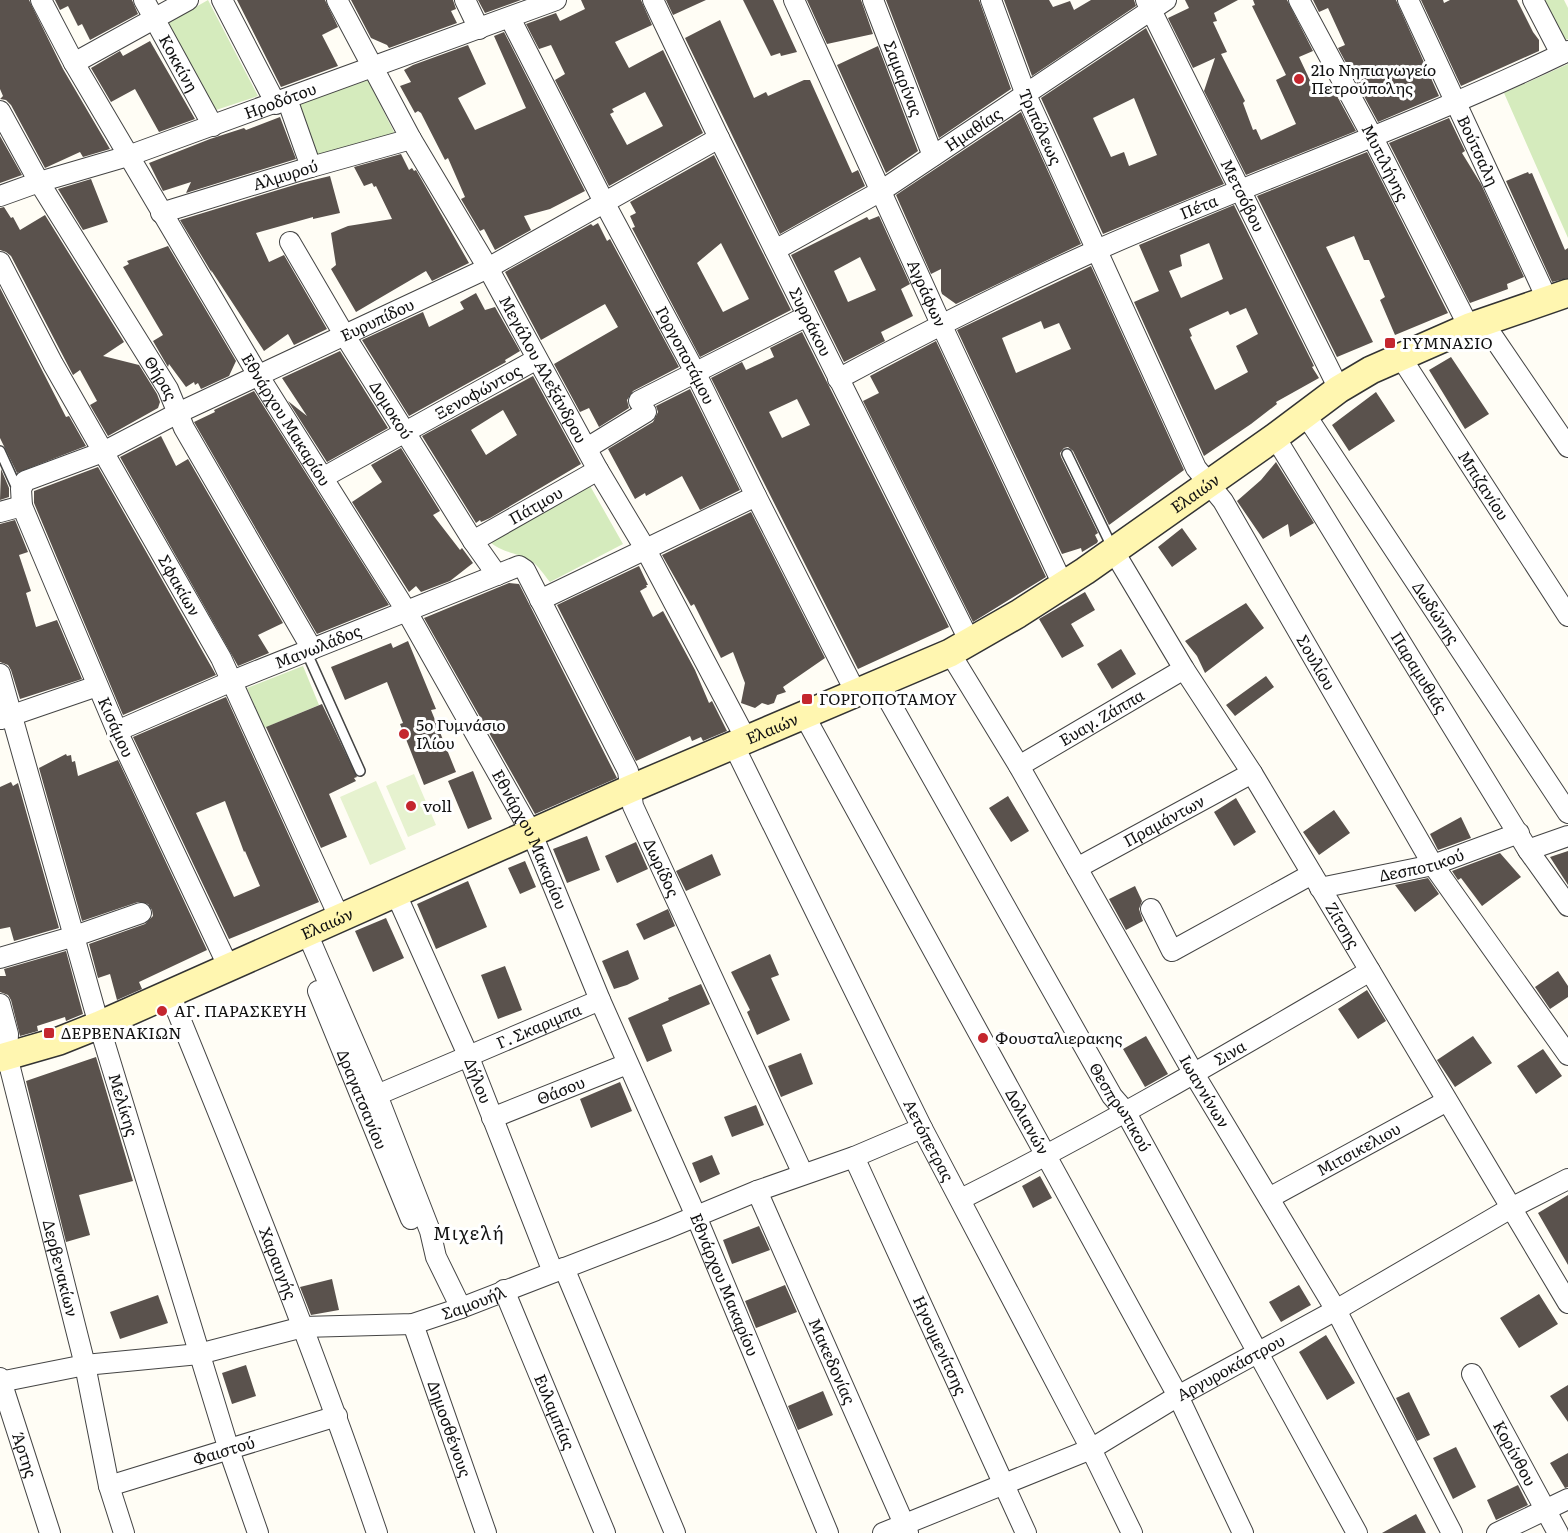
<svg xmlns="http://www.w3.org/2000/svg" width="1568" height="1533" font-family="Literata,serif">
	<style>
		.green { fill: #d5ebbd }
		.pitch { fill: #e6f2cf }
		.building { fill: #5a524d; fill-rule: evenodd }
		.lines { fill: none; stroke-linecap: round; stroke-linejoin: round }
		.lane-casing { stroke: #444; stroke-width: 12 }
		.street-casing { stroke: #444; stroke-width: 22 }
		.secondary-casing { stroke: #333; stroke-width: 30 }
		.lane { stroke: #fff; stroke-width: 9 }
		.street { stroke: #fff; stroke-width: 20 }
		.secondary { stroke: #fff6b0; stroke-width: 27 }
		.poi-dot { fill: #c4262e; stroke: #fff; stroke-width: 2 }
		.labels { text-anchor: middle; stroke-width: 6; stroke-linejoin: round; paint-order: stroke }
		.street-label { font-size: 16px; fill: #111; stroke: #fff }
		.poi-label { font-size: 16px; fill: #111; stroke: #fff; text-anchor: start }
		.neighbourhood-label { font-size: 18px; letter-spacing: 1.5px; fill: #111; stroke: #fff }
	</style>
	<rect width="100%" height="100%" fill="#fffdf5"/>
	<path class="green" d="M208 0 258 96 213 111 166 24Z
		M1525 0H1564L1568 8V39L1550 47Z
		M1568 64V238L1504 93Z
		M368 80 396 136 314 159 294 106Z
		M589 484 623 544 550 582C544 575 538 565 531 561 516 551 502 554 488 540Z
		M303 666 319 705 264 728 247 688Z"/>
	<path class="pitch" d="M414 774 436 825 408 837 386 786Z
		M376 781 406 849 370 865 340 797Z"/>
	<path class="building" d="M0 0H29L63 69 110 149 83 157 80 152 45 168 11 105 6 100 0 99 3 96 0 89Z
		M55 0H132L138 14 90 40 82 24 78 26 68 6 60 10Z
		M237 0H325L338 27 322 35 338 66 281 87Z
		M351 0H453L456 9 451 11 457 23 389 48 387 45 371 38Z
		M478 0H521L485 13Z
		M581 0H641L652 25 615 42 629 68 663 50 703 133 609 186 555 80 565 74 551 45 539 49 526 24 556 13 560 21 585 9ZM645 92 663 126 627 145 610 114 614 112 612 109Z
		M666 0H706L673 15Z
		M743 0H773L797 52 781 56 780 53 771 56Z
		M807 0H861L873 34 827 44Z
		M886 0H979L1011 89 939 138Z
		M1004 0H1049L1053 7 1070 1 1074 10 1091 0H1134L1136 6 1032 76Z
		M1185 0H1238L1214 13 1217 21 1213 22 1227 52 1221 54 1245 101 1243 103 1253 130 1256 129 1261 140 1296 124 1276 80 1286 75 1252 6 1255 5 1253 0H1287L1313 51 1299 57 1316 93 1331 85 1356 131 1246 175 1204 91 1215 58 1193 68 1168 18 1189 8Z
		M1313 0H1396L1439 96 1378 122 1338 48 1345 45 1328 8 1319 12Z
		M1421 0H1443L1444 3 1450 0H1517L1533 32 1539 40V51L1461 86Z
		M720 20 754 98 766 92 768 96 804 80H810L852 173 858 170 865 186 780 234 685 38Z
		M1146 28 1224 184 1103 234 1041 98ZM1134 98 1157 155 1129 166 1124 152 1111 157 1093 118Z
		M504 32 585 191 550 209 524 216 531 230 495 250 484 229 480 231 461 199 465 197 448 158 445 160 421 113 418 111 415 113 400 86 411 82 404 70 413 65 468 45 486 84 458 98 475 130 526 108 494 36Z
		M150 41 195 119 159 132 135 89 111 102 91 68 120 51 123 56Z
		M878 46 918 151 886 173 837 65Z
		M1021 112 1081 244 956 304 942 294 941 291V269L931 274 896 195Z
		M280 117 296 159 186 193 191 182 163 191 149 163 210 139 244 128 246 130Z
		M1449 118 1465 151 1462 153 1481 184 1524 277 1507 284 1508 289 1470 303 1389 143Z
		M0 136 22 175 0 183Z
		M1367 152 1448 313 1395 335 1380 300 1385 297 1369 260H1364L1354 236 1326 247 1373 342 1337 357 1257 196Z
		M401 154 409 170 412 168 414 171 416 170 469 263 432 281 426 271 356 312 331 269 336 265 331 233 348 226 392 219 376 186 374 187 372 183 364 186 354 167Z
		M714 155 791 310 700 357 632 228 635 227 630 216 636 213 630 202ZM721 243 749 299 723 312 697 263Z
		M1528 172 1529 174 1532 173 1565 250 1568 248V278L1552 282 1506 181Z
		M330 176 340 213 313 219V217L256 233 269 262 284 255 327 329 294 345 288 334 264 351 211 270 212 273 180 220 301 183Z
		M91 179 108 222 83 230 58 189Z
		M1234 205 1314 366 1312 367 1319 378 1276 402 1277 404 1251 424 1204 456 1134 302 1159 291 1139 245ZM1209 243 1223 279 1181 298 1169 271 1182 266 1180 255ZM1246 308 1258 334 1236 346 1248 372 1215 390 1190 337 1192 336 1189 329 1228 311 1230 315Z
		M4 207 11 218 13 217 20 230 45 215 124 342 103 356 139 365 157 394 160 402 158 408 108 436 90 405 97 401 80 370 73 375 11 256 6 252 0 250V208Z
		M879 216 910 284 901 289 913 316 881 332 885 341 844 362 791 255 867 217 869 220ZM860 257 876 290 848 302 834 271Z
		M598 223 607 241 610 239 679 367 633 391 627 400 629 408 599 427 589 408 580 412 554 364 618 327 605 304 541 340 505 272 591 224 593 226Z
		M168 246 236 361 229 376 201 389 198 383 195 385 194 382 186 387 169 364 168 367 153 341 163 335 123 267 129 264 127 261Z
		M1091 266 1184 470 1109 525 1073 451 1068 447 1064 448 1060 453 1061 457 1098 533 1095 535 1098 541 1097 543 1082 552 1081 548 1062 554 957 330ZM1041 321 1044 329 1059 323 1071 349 1016 373 1002 338Z
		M0 288 66 417 69 416 86 446 17 473 0 438Z
		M476 293 485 310 495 307 520 351 505 360 506 362 409 416 362 340 423 312 429 327 464 309 460 302Z
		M802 332 949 627 858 669 711 378 742 362 746 370 774 357 770 348ZM797 399 810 425 782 438 769 412Z
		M936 341 1046 577 973 622 863 401 879 393 870 376Z
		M340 351 388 428 327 462 288 401 307 416 282 378Z
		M1451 357 1489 414 1465 429 1429 370Z
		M533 376 581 464 490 518 481 522 480 520 476 523 422 436ZM503 410 517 435 486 455 471 430Z
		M690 389 740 490 700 510 682 476 646 496 645 493 635 499 608 449 653 422 658 412 656 406Z
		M254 391 389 605 317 634 194 422 215 412 214 410Z
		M1376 392 1395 421 1349 451 1332 425Z
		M161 436 176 466 188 459 283 623 258 635 269 653 238 666 120 457Z
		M401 448 440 511 433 515 460 550 462 548 473 563 450 581 421 592 416 586 409 592 352 502 382 482 371 465Z
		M1276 462 1314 523 1290 537 1288 524 1263 539 1237 501 1261 480Z
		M98 467 216 675 123 715 34 503V491Z
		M1 469 9 488V497L0 500Z
		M751 512 825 658 783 687 786 692 777 695 774 703 768 705 762 703 755 708 741 703 745 683 733 652 721 658 694 604 691 606 662 555Z
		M15 520 28 552 19 555 31 591 26 593 36 627 57 620 82 679 20 699 11 670 8 665 0 662V524Z
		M1182 528 1197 549 1172 567 1158 547Z
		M639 566 648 585H646L647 587 640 591 653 617 663 611 695 670 709 703 712 701 727 731 703 741 701 737 692 741 690 736 636 761 557 605Z
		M509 583 519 584 617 778 535 814 424 618Z
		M1085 592 1095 610 1071 624 1084 646 1062 658 1039 619Z
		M1246 603 1264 628 1205 673 1197 656 1185 641Z
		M408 641 436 709 431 710 456 772 424 785 400 724 403 723 387 682 345 700 331 667 391 643 393 648Z
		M1121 649 1136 674 1112 689 1097 664Z
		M1266 676 1274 687 1235 716 1226 705Z
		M226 697 319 902 229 939 133 737ZM225 801 244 852 245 851 260 886 234 897 196 813Z
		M322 704 357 777 354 778 356 781 329 794 347 837 321 848 266 727Z
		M66 754 67 756 71 755 72 762 75 761 78 776 118 760 207 950 139 982 142 989 117 1000 110 974 98 978 89 944 145 924 153 916 152 910 148 904 138 902 82 921 39 768Z
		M473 771 492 819 468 829 448 781Z
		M11 782 13 786 18 783 59 928 14 941 10 927 0 929V787Z
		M1008 796 1029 831 1011 842 989 808Z
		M1236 798 1256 832 1234 846 1214 812Z
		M1334 810 1350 833 1319 855 1303 832Z
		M1461 817 1471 838 1438 850 1430 834Z
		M587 836 600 870 567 883 553 849Z
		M636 842 648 869 617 883 605 856Z
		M1568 851V885L1550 857Z
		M1500 853 1521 877 1482 906 1461 878 1458 880 1452 871Z
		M712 854 721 875 686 891 676 871Z
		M525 861 536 887 520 894 508 868Z
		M1428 878 1439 894 1415 912 1395 885Z
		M468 881 487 927 436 949 417 904Z
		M1135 886 1142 901 1139 909 1143 921 1126 930 1109 899Z
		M668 909 675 926 644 940 636 924Z
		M386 918 404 958 373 972 355 931Z
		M628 950 639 979 627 985 614 989 602 961Z
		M66 951 83 1014 66 1021 65 1017 37 1026 38 1031 20 1036 11 1000 8 995 0 992V976H6L4 969Z
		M770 954 779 975 771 978 790 1020 757 1035 747 1012 750 1010 731 972Z
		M505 966 522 1010 498 1019 481 975Z
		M1558 971 1568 986V997L1550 1009 1535 987Z
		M701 984 710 1004 662 1025 672 1051 647 1062 628 1018 669 1000 668 998Z
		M1367 990 1386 1021 1358 1039 1338 1009Z
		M1146 1036 1168 1074 1145 1087 1123 1049Z
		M1473 1036 1492 1063 1455 1087 1437 1060Z
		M1543 1049 1562 1076 1536 1094 1517 1066Z
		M801 1053 813 1084 781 1097 768 1066Z
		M96 1057 133 1181 79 1195 90 1235 66 1242 26 1081Z
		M620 1082 632 1111 591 1128 580 1099Z
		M756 1105 764 1125 732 1137 724 1117Z
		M712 1155 720 1174 700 1183 692 1163Z
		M1040 1176 1052 1198 1033 1208 1022 1186Z
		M1568 1195V1265L1538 1213Z
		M759 1226 770 1250 732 1264 723 1240Z
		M332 1279 339 1310 311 1315 300 1287Z
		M785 1285 797 1312 756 1328 745 1301Z
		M1299 1285 1311 1305 1281 1322 1269 1302Z
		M1539 1294 1558 1324 1519 1348 1500 1318Z
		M158 1295 168 1323 120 1339 110 1312Z
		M1326 1335 1355 1383 1327 1400 1299 1352Z
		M246 1365 256 1396 232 1404 222 1373Z
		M1568 1385V1422L1550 1396Z
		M823 1391 833 1415 798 1430 788 1406Z
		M1409 1392 1430 1435 1417 1441 1396 1398Z
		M1456 1447 1476 1487 1453 1499 1433 1458Z
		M1568 1453V1487L1565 1488 1550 1463Z
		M1518 1485 1528 1505 1496 1520 1487 1500Z
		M1416 1514 1426 1533H1382Z"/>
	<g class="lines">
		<defs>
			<path id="lane" d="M0 451 15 484 21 489
				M1067 454 1113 549
				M306 651 360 771"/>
			<g id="street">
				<path id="s1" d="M41 0 74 63 258 375 407 612 532 834 600 1000 696 1216 828 1533"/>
				<path id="s2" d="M144 0 213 126"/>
				<path d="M222 0 276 104"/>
				<path id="s3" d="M337 0 411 139 488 268 598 470 646 550 746 739"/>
				<path d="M465 0 479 29"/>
				<path id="s4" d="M653 0 719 138 970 642"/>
				<path id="s5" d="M794 0 941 324 1063 585"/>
				<path id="s6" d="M873 0 933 156"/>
				<path id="s7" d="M991 0 1026 95 1196 468 1223 501 1433 865 1568 1055"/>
				<path id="s8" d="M1146 0 1339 389"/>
				<path id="s9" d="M1299 0 1372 136 1469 327"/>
				<path id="s10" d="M1408 0 1548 301"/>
				<path d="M1533 0 1561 54"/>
				<path id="s11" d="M510 18 604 202 695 372 756 496 856 693"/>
				<path d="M74 63 188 0"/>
				<path d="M287 99 311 167"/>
				<path id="s12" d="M0 111 39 182 168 389 184 428 312 649"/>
				<path id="s13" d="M0 196 39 182 128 156 556 0"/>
				<path id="s14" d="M161 213 311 167 411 139"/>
				<path id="s15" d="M290 242 345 336 473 541 497 575"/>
				<path id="s16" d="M775 250 881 191 1166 0"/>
				<path id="s17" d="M0 262 53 364 221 658 340 919"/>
				<path d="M1483 322 1568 447"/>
				<path id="s18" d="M1400 356 1568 616"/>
				<path id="s19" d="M838 379C924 333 1010 289 1099 249 1254 181 1415 125 1568 51"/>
				<path id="s20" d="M1305 414 1568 813"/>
				<path id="s21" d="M1275 437 1528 850 1568 906"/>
				<path d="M587 448 646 412 639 401 807 316"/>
				<path id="s22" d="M324 477 537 359"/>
				<path d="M0 512 22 506"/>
				<path id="s23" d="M473 541 598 470"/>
				<path id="s24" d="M1113 550 1184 669 1252 773 1568 1303"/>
				<path d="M540 600 756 496"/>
				<path id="s25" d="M950 653 1019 766 1194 1074 1336 1310 1452 1533"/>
				<path id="s26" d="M0 674 99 1025 229 1450 258 1533"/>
				<path id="s27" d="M879 683 1112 1096 1125 1111 1357 1533"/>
				<path id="s28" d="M804 715 1178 1396 1243 1533"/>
				<path d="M1 719 97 686"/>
				<path id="s29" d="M117 731 232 681 519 566 525 570 628 771 633 806 803 1174"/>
				<path id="s30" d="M733 744 922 1128 1091 1449 1132 1533"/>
				<path id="s31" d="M1019 766 1184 669"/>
				<path d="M1528 850 1568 836"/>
				<path id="s32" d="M1077 868 1252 773"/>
				<path id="s33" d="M1320 888 1433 865 1519 833"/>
				<path id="s34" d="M396 894 468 1055 553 1272"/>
				<path d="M1151 909 1172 951 1312 874"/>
				<path d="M307 933 377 1095 430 1231 436 1257 461 1308"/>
				<path d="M0 958 75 936 141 913"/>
				<path id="s35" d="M229 968 117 731 22 506 21 489 25 481 103 452 178 413 488 268 719 138"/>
				<path id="s36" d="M318 991 411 1219"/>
				<path id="s37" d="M170 994C243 1172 315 1351 377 1533"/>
				<path id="s38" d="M0 1004 8 1034 7 1056 85 1365 109 1486 124 1533"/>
				<path id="s39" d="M377 1095 600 1000"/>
				<path id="s40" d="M492 1118 627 1064"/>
				<path id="s41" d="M854 1157 1026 1533"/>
				<path id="s42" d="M757 1191 908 1533"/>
				<path id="s43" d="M1269 1198 1447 1101"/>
				<path id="s44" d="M961 1199C1101 1129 1235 1050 1370 971"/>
				<path d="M564 1268 675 1533"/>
				<path id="s45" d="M504 1290 605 1533"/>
				<path id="s46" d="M413 1324 486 1533"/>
				<path id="s47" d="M1472 1374 1558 1533"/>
				<path id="s48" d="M0 1378 50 1533"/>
				<path id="s49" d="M0 1382 85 1365 199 1354 303 1327 413 1324 461 1308 663 1230 757 1191 854 1157 922 1128"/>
				<path id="s50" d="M109 1486 337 1416"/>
				<path id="s51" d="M883 1533 1091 1449 1178 1396 1336 1310 1511 1208 1568 1179"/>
				<path d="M1497 1533 1568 1499"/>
			</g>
			<g id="secondary">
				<path id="s52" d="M0 1058 59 1041 99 1025 630 789 950 653 1018 614 1085 571 1275 437 1339 389 1371 370 1469 327 1568 293"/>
			</g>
		</defs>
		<use href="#lane" class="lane-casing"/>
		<use href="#street" class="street-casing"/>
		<use href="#secondary" class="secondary-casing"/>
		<use href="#lane" class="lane"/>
		<use href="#street" class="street"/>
		<use href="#secondary" class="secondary"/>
	</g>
	<g class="poi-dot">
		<circle cx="1299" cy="79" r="6"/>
		<rect x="1384" y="337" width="12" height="12" rx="3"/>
		<rect x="801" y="693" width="12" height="12" rx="3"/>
		<circle cx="404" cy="734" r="6"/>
		<circle cx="411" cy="806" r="6"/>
		<circle cx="162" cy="1011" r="6"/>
		<rect x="43" y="1027" width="12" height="12" rx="3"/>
		<circle cx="983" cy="1038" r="6"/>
	</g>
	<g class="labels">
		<g class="street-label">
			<text dy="6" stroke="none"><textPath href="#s2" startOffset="72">Κοκκίνη</textPath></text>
			<text dy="6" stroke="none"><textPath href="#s6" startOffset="84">Σαμαρίνας</textPath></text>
			<text dy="6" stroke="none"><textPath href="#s13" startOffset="296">Ηροδότου</textPath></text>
			<text dy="6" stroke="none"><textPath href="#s7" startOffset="136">Τριπόλεως</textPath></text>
			<text dy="6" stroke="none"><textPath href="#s16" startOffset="232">Ημαθίας</textPath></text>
			<text dy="6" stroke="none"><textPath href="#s10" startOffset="166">Βούτσαλη</textPath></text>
			<text dy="6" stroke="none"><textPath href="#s9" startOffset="184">Μυτιλήνης</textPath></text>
			<text dy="6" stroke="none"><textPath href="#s14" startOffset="130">Αλμυρού</textPath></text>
			<text dy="6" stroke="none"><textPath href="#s8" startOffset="218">Μετσόβου</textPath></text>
			<text dy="6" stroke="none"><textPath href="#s19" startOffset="400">Πέτα</textPath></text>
			<text dy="6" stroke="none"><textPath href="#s5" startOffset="322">Αγράφων</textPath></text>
			<text dy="6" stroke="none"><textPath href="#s35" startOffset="920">Ευρυπίδου</textPath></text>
			<text dy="6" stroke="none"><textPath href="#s4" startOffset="358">Συρράκου</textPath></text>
			<text dy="6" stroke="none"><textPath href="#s11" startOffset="380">Γοργοποτάμου</textPath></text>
			<text dy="6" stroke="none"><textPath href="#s3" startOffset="423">Μεγάλου Αλεξάνδρου</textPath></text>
			<text dy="6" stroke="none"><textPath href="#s12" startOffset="312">Θήρας</textPath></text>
			<text dy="6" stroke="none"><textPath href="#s22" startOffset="176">Ξενοφώντος</textPath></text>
			<text dy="6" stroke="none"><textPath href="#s15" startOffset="196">Δομοκού</textPath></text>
			<text dy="6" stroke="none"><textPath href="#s1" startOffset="486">Εθνάρχου Μακαρίου</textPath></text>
			<text dy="6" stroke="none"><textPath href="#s18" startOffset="154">Μπιζανίου</textPath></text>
			<text dy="6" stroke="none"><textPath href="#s52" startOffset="1326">Ελαιών</textPath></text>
			<text dy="6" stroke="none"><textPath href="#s23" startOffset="72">Πάτμου</textPath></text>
			<text dy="6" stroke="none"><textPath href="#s17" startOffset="370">Σφακίων</textPath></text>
			<text dy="6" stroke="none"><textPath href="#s20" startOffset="238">Δωδώνης</textPath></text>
			<text dy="6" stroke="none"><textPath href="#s29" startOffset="218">Μανωλάδος</textPath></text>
			<text dy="6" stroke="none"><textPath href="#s7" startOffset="740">Σουλίου</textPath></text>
			<text dy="6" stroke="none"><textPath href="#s21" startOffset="276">Παραμυθιάς</textPath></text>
			<text dy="6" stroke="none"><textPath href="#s31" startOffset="96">Ευαγ. Ζάππα</textPath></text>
			<text transform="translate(116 727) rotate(66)" y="6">Κισάμου</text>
			<text dy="6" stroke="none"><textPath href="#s52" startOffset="840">Ελαιών</textPath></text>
			<text dy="6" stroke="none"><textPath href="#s32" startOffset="99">Πραμάντων</textPath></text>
			<text dy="6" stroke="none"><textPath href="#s1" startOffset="972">Εθνάρχου Μακαρίου</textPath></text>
			<text dy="6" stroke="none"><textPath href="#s33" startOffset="104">Δεσποτικού</textPath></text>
			<text dy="6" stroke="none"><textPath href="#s29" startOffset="771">Δωρίδος</textPath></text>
			<text dy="6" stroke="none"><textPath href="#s52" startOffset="354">Ελαιών</textPath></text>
			<text dy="6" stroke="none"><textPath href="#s24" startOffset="440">Ζίτσης</textPath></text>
			<text dy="6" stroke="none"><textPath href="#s39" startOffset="176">Γ. Σκαριμπα</textPath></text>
			<text dy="6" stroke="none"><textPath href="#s44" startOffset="306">Σινα</textPath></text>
			<text dy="6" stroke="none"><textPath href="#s34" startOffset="204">Δήλου</textPath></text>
			<text dy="6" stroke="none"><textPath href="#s40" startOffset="74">Θάσου</textPath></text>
			<text dy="6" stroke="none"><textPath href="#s25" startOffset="507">Ιωαννίνων</textPath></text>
			<text dy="6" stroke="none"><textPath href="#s36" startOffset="117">Δραγατσανίου</textPath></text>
			<text dy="6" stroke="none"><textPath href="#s26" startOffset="448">Μελίκης</textPath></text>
			<text dy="6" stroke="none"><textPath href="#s27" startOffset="488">Θεσπρωτικού</textPath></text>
			<text dy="6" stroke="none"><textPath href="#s28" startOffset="464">Δολιανών</textPath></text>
			<text dy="6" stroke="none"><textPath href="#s30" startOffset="442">Αετόπετρας</textPath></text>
			<text dy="6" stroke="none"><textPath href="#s43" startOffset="102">Μιτσικελιου</textPath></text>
			<text dy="6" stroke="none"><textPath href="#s37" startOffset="290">Χαραυγής</textPath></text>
			<text dy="6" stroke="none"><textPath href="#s38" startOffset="272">Δερβενακίων</textPath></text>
			<text dy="6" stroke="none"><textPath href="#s1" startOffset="1458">Εθνάρχου Μακαρίου</textPath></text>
			<text dy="6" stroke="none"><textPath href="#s49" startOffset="483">Σαμουήλ</textPath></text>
			<text dy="6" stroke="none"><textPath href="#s41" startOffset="207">Ηγουμενίτσης</textPath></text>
			<text dy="6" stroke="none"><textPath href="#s42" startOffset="186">Μακεδονίας</textPath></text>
			<text dy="6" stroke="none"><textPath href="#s51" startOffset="386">Αργυροκάστρου</textPath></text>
			<text dy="6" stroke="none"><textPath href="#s45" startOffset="132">Ευλαμπίας</textPath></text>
			<text dy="6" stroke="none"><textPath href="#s46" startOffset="111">Δημοσθένους</textPath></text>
			<text dy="6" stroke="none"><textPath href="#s50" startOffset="120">Φαιστού</textPath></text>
			<text dy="6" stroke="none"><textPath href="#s47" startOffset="90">Κορίνθου</textPath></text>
			<text dy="6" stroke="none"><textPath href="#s48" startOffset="81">Άρτης</textPath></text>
		</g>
		<g class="poi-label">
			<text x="1311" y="76">21ο Νηπιαγωγείο<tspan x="1311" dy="18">Πετρούπολης</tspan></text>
			<text x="1402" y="349">ΓΥΜΝΑΣΙΟ</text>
			<text x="819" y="705">ΓΟΡΓΟΠΟΤΑΜΟΥ</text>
			<text x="416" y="731">5ο Γυμνάσιο<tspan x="416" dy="18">Ιλίου</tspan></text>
			<text x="423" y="812">voll</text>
			<text x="174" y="1017">ΑΓ. ΠΑΡΑΣΚΕΥΗ</text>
			<text x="61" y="1039">ΔΕΡΒΕΝΑΚΙΩΝ</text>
			<text x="995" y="1044">Φουσταλιερακης</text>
		</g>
		<g class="neighbourhood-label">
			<text x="469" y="1240">Μιχελή</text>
		</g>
	</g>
</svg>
